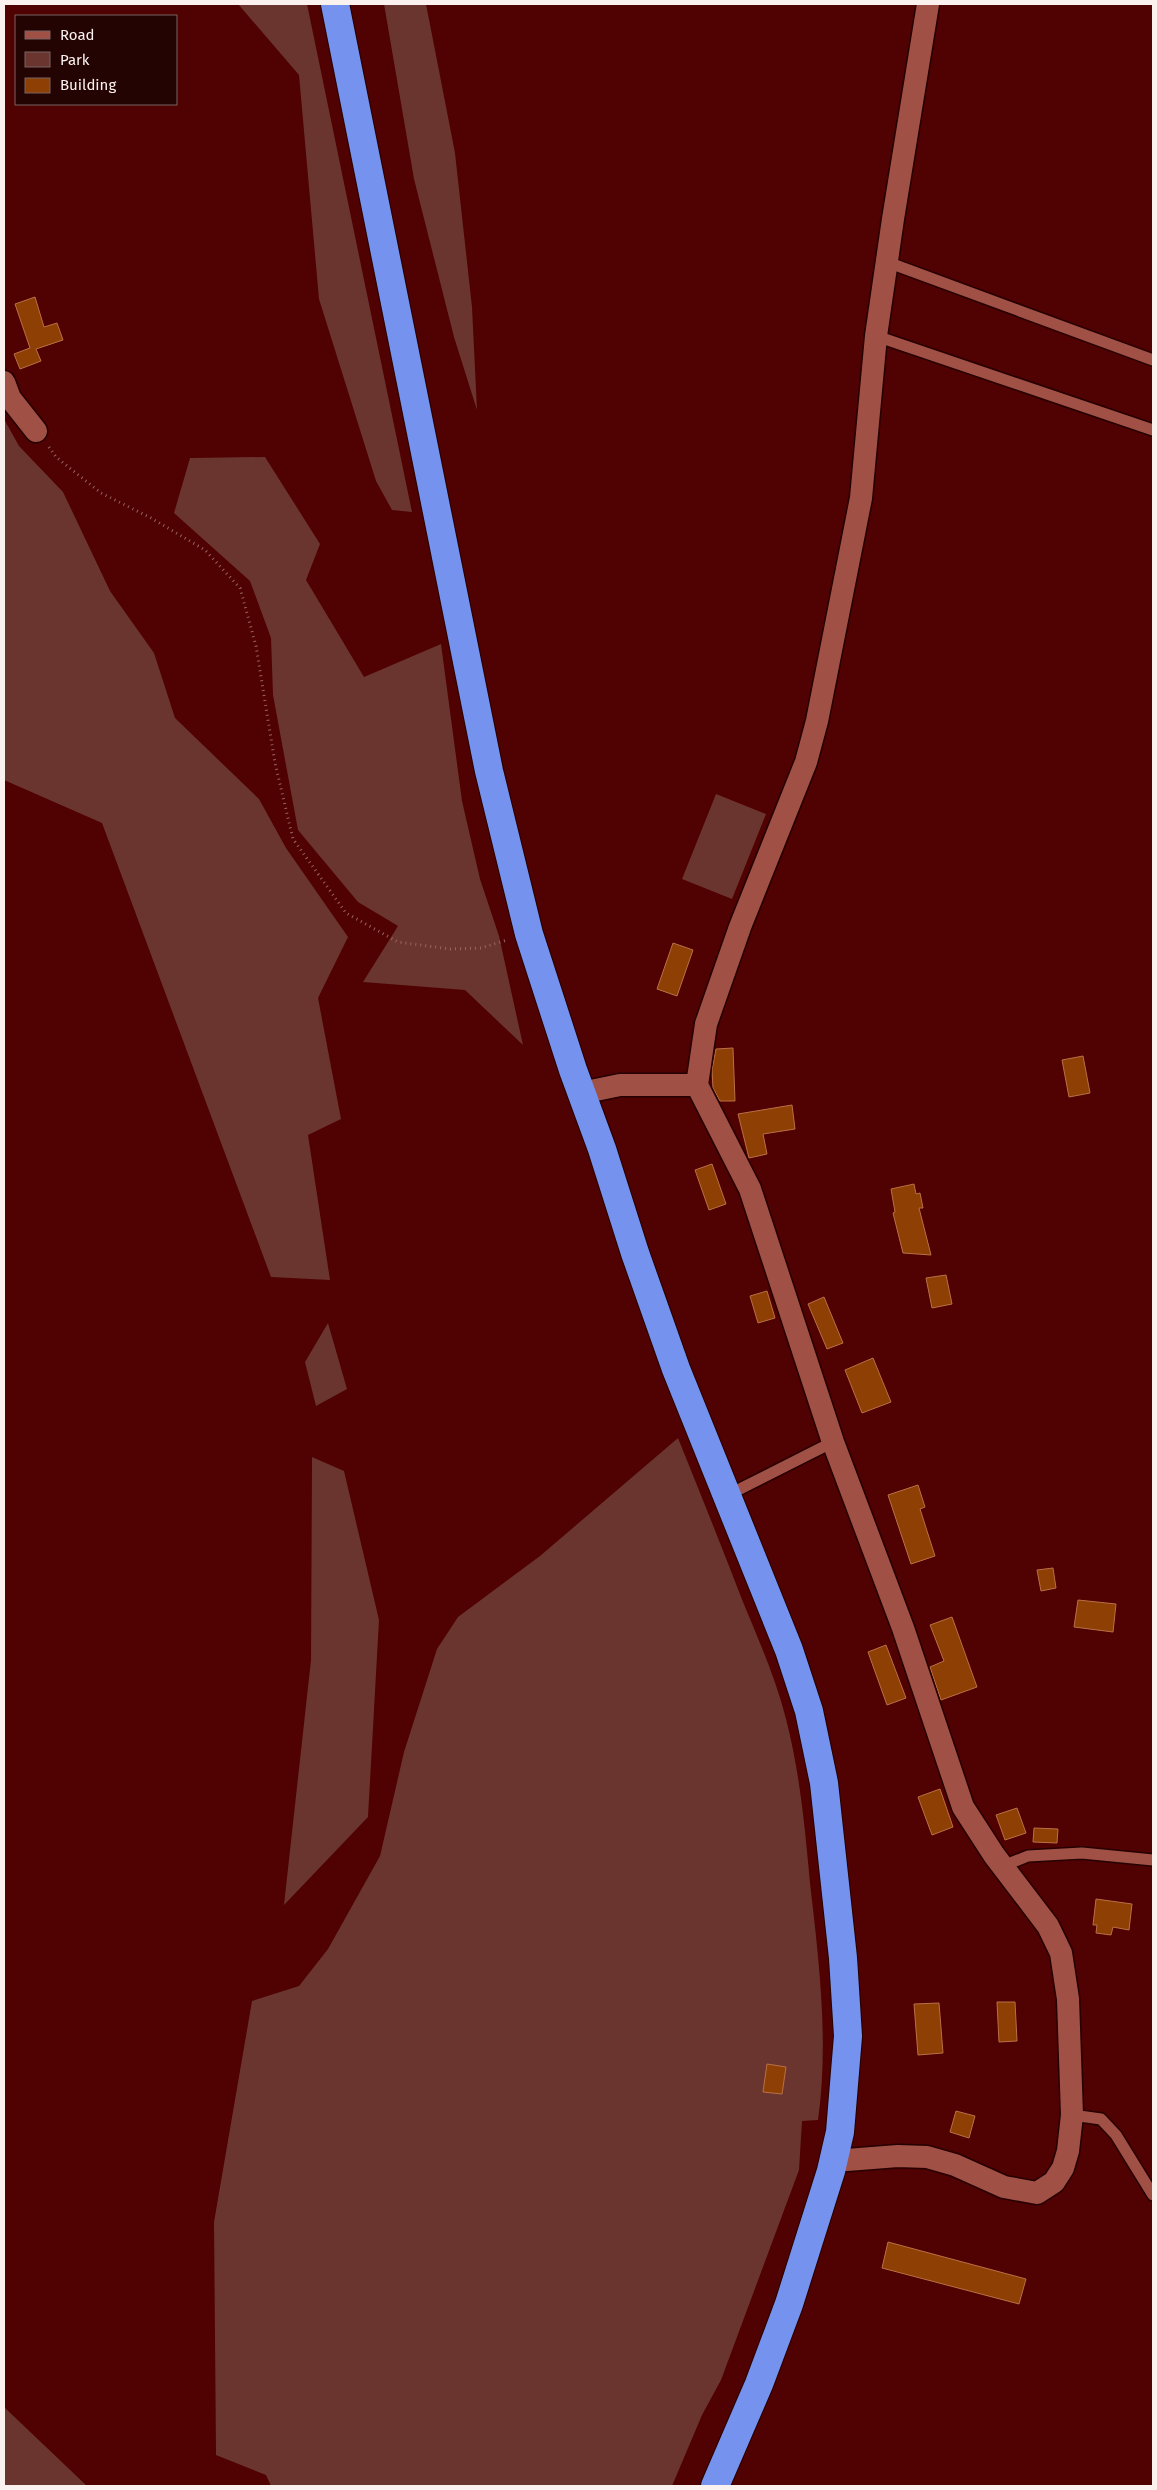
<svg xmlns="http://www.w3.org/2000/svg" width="1157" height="2490" font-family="'Fira Sans',sans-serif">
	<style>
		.green { fill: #6a352e }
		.building { fill: #8e3f03; stroke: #ba7047 }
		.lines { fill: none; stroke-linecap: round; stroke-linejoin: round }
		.lane-casing { stroke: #260101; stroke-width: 14 }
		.street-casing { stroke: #260101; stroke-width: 25 }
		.highway-casing { stroke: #260101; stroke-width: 30 }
		.path { stroke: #966463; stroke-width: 3; stroke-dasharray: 1 4; stroke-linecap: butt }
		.lane { stroke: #a15045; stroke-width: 11 }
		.street { stroke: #a15045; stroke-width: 22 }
		.highway { stroke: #7593ee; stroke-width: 28 }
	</style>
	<rect width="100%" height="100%" fill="#500101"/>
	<path class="green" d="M238 4H307L412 512 392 510 376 481 319 299 299 75Z
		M384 4H426L455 153 472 307 477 410 454 337 414 179Z
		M4 419 19 446 63 492 110 591 154 653 175 718 259 799 286 848 348 937 318 998 341 1119 308 1135 330 1280 271 1277 102 823 4 780Z
		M265 457 320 544 306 580 364 677 441 644 462 801 480 879 499 936 523 1045 465 990 363 982 398 926 358 902 298 830 273 695 271 638 250 581 174 513 190 458Z
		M716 794 766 814 732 899 682 879Z
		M328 1323 347 1389 316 1406 305 1362Z
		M678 1438C700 1493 722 1547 743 1602 759 1641 776 1679 786 1719 800 1773 805 1828 810 1883 819 1961 829 2042 818 2120L802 2121 799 2170 721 2380 702 2415 672 2486H271L266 2475 216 2455 214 2222 252 2001 299 1986 328 1949 380 1856 404 1752 437 1649 458 1617 540 1556Z
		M312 1457 344 1471 379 1620 368 1817 284 1905 311 1660Z
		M4 2407 87 2486H4Z"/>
	<path class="building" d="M35 297 44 327 57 323 63 340 36 349 41 361 20 369 14 354 30 348 15 304Z
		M673 943 693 950 677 996 657 989Z
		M733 1048 735 1101H720L713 1088 712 1070 716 1049Z
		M1083 1056 1090 1093 1069 1097 1062 1060Z
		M792 1105 795 1129 763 1134 767 1154 749 1158 738 1114Z
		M712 1164 726 1204 709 1210 695 1170Z
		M914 1184 916 1194 920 1193 923 1208H919L931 1255 903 1253 893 1213 895 1212 891 1189Z
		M946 1275 952 1304 932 1308 926 1278Z
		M767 1291 775 1318 758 1323 750 1296Z
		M824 1297 843 1343 827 1349 808 1304Z
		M873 1358 891 1402 862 1413 845 1370Z
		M918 1485 925 1507 920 1509 935 1556 911 1564 888 1495Z
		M1053 1568 1056 1588 1041 1591 1037 1570Z
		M1078 1600 1116 1604 1113 1632 1074 1627Z
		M952 1617 977 1687 941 1700 930 1667 944 1661 930 1625Z
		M886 1645 906 1698 887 1705 868 1652Z
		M940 1789 953 1827 932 1835 918 1797Z
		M1017 1808 1026 1833 1005 1840 996 1815Z
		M1034 1828 1058 1829 1057 1843 1033 1842Z
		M1096 1899 1132 1904 1129 1930 1113 1927 1111 1935 1096 1933 1097 1925H1093Z
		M997 2002H1015L1017 2041 999 2042Z
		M939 2003 943 2053 918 2055 914 2004Z
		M767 2064 786 2067 782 2094 763 2092Z
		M956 2111 975 2116 969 2138 950 2132Z
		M888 2242 1026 2279 1019 2304 882 2268Z"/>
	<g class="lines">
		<defs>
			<path id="lane" d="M887 262 1153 360
				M876 336 1153 430
				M726 1496 833 1442
				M1003 1866 1028 1856 1082 1853 1153 1860
				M1072 2115 1101 2119 1116 2135 1153 2195"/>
			<path id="street" d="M4 382 10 398 36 431
				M697 1085 706 1024 740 927 806 762 817 721 861 498 876 336 893 219 928 4
				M581 1093 620 1085H697L750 1189 833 1442 903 1628 963 1807 994 1855 1048 1926 1061 1953 1068 1999 1072 2115 1068 2151 1063 2168 1054 2182 1037 2193 1004 2187 955 2165 927 2157 898 2156 834 2161"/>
			<path id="highway" d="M335 4 489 771 529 934 573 1070 602 1149 635 1253 676 1369 789 1650 809 1711 824 1783 843 1958 848 2036 840 2132 831 2171 789 2304 759 2384 715 2486"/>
		</defs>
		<use href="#lane" class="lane-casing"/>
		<use href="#street" class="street-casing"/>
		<use href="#highway" class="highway-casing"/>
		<path class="path" d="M49 447 56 457 101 493 151 518 205 550 240 588 256 646 275 763 293 839 346 913 398 942 450 949 481 948 507 940"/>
		<use href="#lane" class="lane"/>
		<use href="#street" class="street"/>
		<use href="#highway" class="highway"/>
	</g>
	<rect width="1157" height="2490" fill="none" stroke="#fbf2f0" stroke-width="10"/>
	<rect x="15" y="15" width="162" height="90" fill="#230403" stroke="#796362"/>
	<rect x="25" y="31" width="25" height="8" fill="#a15045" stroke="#796362"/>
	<text x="60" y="40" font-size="15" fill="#fbf2f0">Road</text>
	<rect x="25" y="52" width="25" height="15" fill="#6a352e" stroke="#796362"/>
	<text x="60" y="65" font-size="15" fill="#fbf2f0">Park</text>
	<rect x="25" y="78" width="25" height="15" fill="#8e3f03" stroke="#796362"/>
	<text x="60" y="90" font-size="15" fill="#fbf2f0">Building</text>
</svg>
